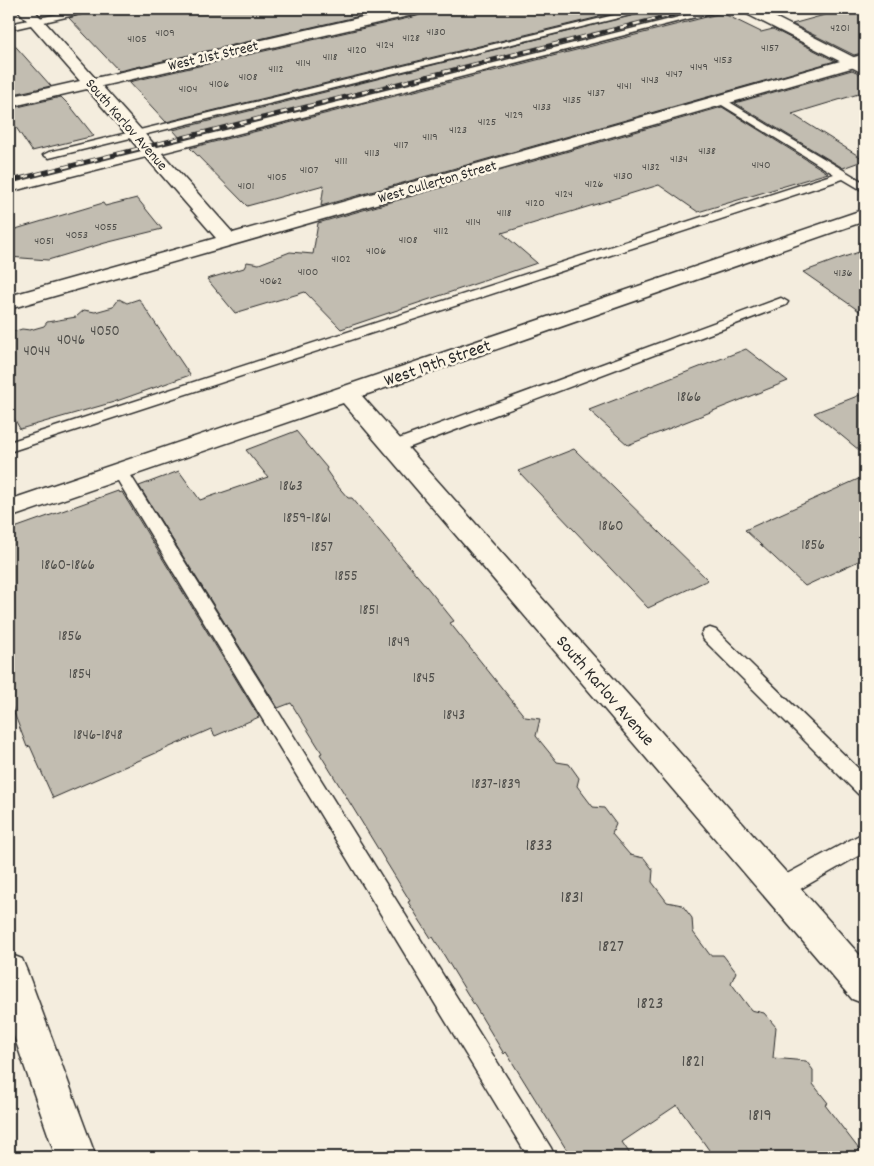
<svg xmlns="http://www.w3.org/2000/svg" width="874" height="1166" font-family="Dekko,sans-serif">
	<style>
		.building { fill: #c2bdb1; stroke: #2b2b2b }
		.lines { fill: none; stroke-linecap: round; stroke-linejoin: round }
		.service-casing { stroke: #2b2b2b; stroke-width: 3 }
		.minor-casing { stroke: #2b2b2b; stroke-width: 3 }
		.tertiary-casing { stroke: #2b2b2b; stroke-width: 3 }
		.service { fill: #fcf5e5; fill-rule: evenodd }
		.minor { fill: #fcf5e5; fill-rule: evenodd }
		.tertiary { fill: #fcf5e5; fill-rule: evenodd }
		.rail-casing { stroke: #2b2b2b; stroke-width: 4 }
		.rail { stroke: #fcf5e5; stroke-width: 2.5; stroke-dasharray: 7; stroke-linecap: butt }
		.labels { text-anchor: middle; stroke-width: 5; stroke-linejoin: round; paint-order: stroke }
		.far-number-label { font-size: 12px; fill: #51504c }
		.far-street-label { font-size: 15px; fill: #2b2b2b; stroke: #fcf5e5 }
		.number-label { font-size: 15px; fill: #51504c }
		.street-label { font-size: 18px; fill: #2b2b2b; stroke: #fcf5e5 }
		.near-number-label { font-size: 18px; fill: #51504c }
	</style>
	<rect width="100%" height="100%" fill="#f4edde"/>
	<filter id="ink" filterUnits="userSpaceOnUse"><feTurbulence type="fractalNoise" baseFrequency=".02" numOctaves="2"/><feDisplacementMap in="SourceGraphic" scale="10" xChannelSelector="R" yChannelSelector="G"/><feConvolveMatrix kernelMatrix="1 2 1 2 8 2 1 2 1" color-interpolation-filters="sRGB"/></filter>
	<g filter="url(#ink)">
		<path class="building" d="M103 9H391L119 71 69 18Z
			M426 9H632L166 122 129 82 417 16 424 13Z
			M657 9H690V12L181 139 173 130Z
			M846 9H865V52L854 55 792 24Z
			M722 13 761 32 773 29 835 61 321 206 324 185 247 206 190 148Z
			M9 39 51 86 9 95Z
			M852 70 865 76V92L792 114 865 160 843 168 735 103Z
			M61 97 71 107 94 136 32 151 9 117V109Z
			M722 107 828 173 698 212 659 185 502 233 537 263 341 329 305 292 235 313 207 279 244 268 247 262 259 264 290 252 313 254 318 223Z
			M137 198 162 229 105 243 48 260 9 257V231L103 203 105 206Z
			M865 250V315L803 272 838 259Z
			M119 299 127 303 139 299 190 375 114 402 20 429 9 409V333L22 329 30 330 44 326 47 322 76 317 84 310 95 312 113 307Z
			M746 349 788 381 628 445 589 410Z
			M865 393V455L814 413Z
			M296 431 327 468 326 470 335 483 348 498H352L426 586 454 621 450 623 525 717 540 719 536 736 557 762 569 764 579 778 577 786 593 807 604 808 616 824 612 834 630 855 644 858 653 870 652 882 667 902 682 905 692 918 693 932 710 955H723L736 972 731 983 751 1010 764 1013 776 1027 773 1058 806 1061 813 1070V1084L828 1103 825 1105 865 1157H714L677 1105 622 1142 632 1157H571L506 1052 504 1054 433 937 431 938 408 902 410 901 320 754 322 753 291 703 278 708 139 486 179 471 200 500 268 477 246 450Z
			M574 449 708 580 648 608 518 471Z
			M865 476V558L805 586 745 530Z
			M118 491 119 493 122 492 259 717 215 736 211 729 53 798 30 746 27 747 9 700V530Z"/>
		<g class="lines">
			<defs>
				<path id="service" d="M83 9H101L9 30V24Z
					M639 9H655L49 158 43 155 49 152Z
					M711 9H727L9 192V184Z
					M721 97 865 183V192L843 179 9 452V442L834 174 717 102V98Z
					M781 298 788 302 786 305 400 451 394 452 386 447 388 443Z
					M120 466 126 467 128 471 551 1148 555 1157H528L112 471 114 467Z
					M710 628 716 630 865 775V796L858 794 704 640 701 635 704 630Z
					M865 832V852L788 896 780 899 772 896 769 889 772 882Z"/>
				<path id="minor" d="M17 9H33L95 78 398 9H424L422 12 417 14 102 86 233 233 865 54V64L9 309V296L216 238 87 89 9 107V97L80 81Z
					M865 209V221L362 396 865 961V1004L852 999 343 403 9 518V500Z
					M9 954 22 959 27 971 96 1157H56L9 1022Z"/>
				<path id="tertiary" d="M740 9H759L865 63V74L743 12Z"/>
			</defs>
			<use href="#service" class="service-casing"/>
			<use href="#minor" class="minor-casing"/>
			<use href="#tertiary" class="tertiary-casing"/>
			<use href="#service" class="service"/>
			<use href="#minor" class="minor"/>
			<use href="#tertiary" class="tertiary"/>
			<defs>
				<path id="rail" d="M9 181 695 9"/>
			</defs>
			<use href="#rail" class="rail-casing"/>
			<use href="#rail" class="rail"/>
		</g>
	</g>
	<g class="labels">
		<g class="far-number-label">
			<text x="840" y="31">4201</text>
			<text x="436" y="35">4130</text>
			<text x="165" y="36">4109</text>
			<text x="411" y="41">4128</text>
			<text x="137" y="42">4105</text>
			<text x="385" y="48">4124</text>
			<text x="770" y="51">4157</text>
			<text x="357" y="53">4120</text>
			<text x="330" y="60">4118</text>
			<text x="723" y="63">4153</text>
			<text x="303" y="66">4114</text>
			<text x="699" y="70">4149</text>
			<text x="276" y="72">4112</text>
			<text x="674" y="77">4147</text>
			<text x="248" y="80">4108</text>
			<text x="650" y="83">4143</text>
			<text x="219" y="87">4106</text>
			<text x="624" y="89">4141</text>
			<text x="188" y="92">4104</text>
			<text x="596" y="96">4137</text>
			<text x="572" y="103">4135</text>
			<text x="542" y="110">4133</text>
			<text x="514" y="118">4129</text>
			<text x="487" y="125">4125</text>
			<text x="458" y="133">4123</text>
			<text x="430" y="140">4119</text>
			<text x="401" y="148">4117</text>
			<text x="707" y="154">4138</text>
			<text x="372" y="156">4113</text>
			<text x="679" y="162">4134</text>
			<text x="341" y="164">4111</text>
			<text x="761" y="168">4140</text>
			<text x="651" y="170">4132</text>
			<text x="309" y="173">4107</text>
			<text x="623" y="179">4130</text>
			<text x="277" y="180">4105</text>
			<text x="594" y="187">4126</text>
			<text x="246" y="189">4101</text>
			<text x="564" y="197">4124</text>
			<text x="535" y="206">4120</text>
			<text x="504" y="216">4118</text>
			<text x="473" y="225">4114</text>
			<text x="106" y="230">4055</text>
			<text x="441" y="234">4112</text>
			<text x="77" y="238">4053</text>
			<text x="408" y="243">4108</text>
			<text x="44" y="244">4051</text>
			<text x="376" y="254">4106</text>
			<text x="341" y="262">4102</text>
			<text x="308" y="275">4100</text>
			<text x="843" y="276">4136</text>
			<text x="271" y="284">4062</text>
		</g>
		<g class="far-street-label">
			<text transform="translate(213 55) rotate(-13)" y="5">West 21st Street</text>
			<text transform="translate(127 124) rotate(49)" y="5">South Karlov Avenue</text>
			<text transform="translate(437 181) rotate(-16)" y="5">West Cullerton Street</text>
		</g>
		<g class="number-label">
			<text x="105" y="335">4050</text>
			<text x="71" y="344">4046</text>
			<text x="37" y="355">4044</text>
			<text x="689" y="401">1866</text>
			<text x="291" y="490">1863</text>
			<text x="307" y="522">1859-1861</text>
			<text x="611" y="530">1860</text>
			<text x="813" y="549">1856</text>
			<text x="322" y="551">1857</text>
			<text x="68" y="569">1860-1866</text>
			<text x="346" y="580">1855</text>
			<text x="369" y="614">1851</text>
			<text x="70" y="640">1856</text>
			<text x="399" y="646">1849</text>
			<text x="80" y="678">1854</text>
			<text x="424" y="682">1845</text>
			<text x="454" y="719">1843</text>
			<text x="98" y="739">1846-1848</text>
			<text x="496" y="788">1837-1839</text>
		</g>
		<g class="street-label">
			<text transform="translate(437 362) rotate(-19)" y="6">West 19th Street</text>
			<text transform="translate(606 690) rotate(49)" y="6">South Karlov Avenue</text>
		</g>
		<g class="near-number-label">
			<text x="539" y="850">1833</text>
			<text x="572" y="902">1831</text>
			<text x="611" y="951">1827</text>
			<text x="650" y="1008">1823</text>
			<text x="693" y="1066">1821</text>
			<text x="760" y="1120">1819</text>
		</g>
	</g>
	<rect width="874" height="1166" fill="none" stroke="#fcf5e5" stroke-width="30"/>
	<rect x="15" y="15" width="844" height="1136" fill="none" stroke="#2b2b2b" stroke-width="2" filter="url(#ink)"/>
</svg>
